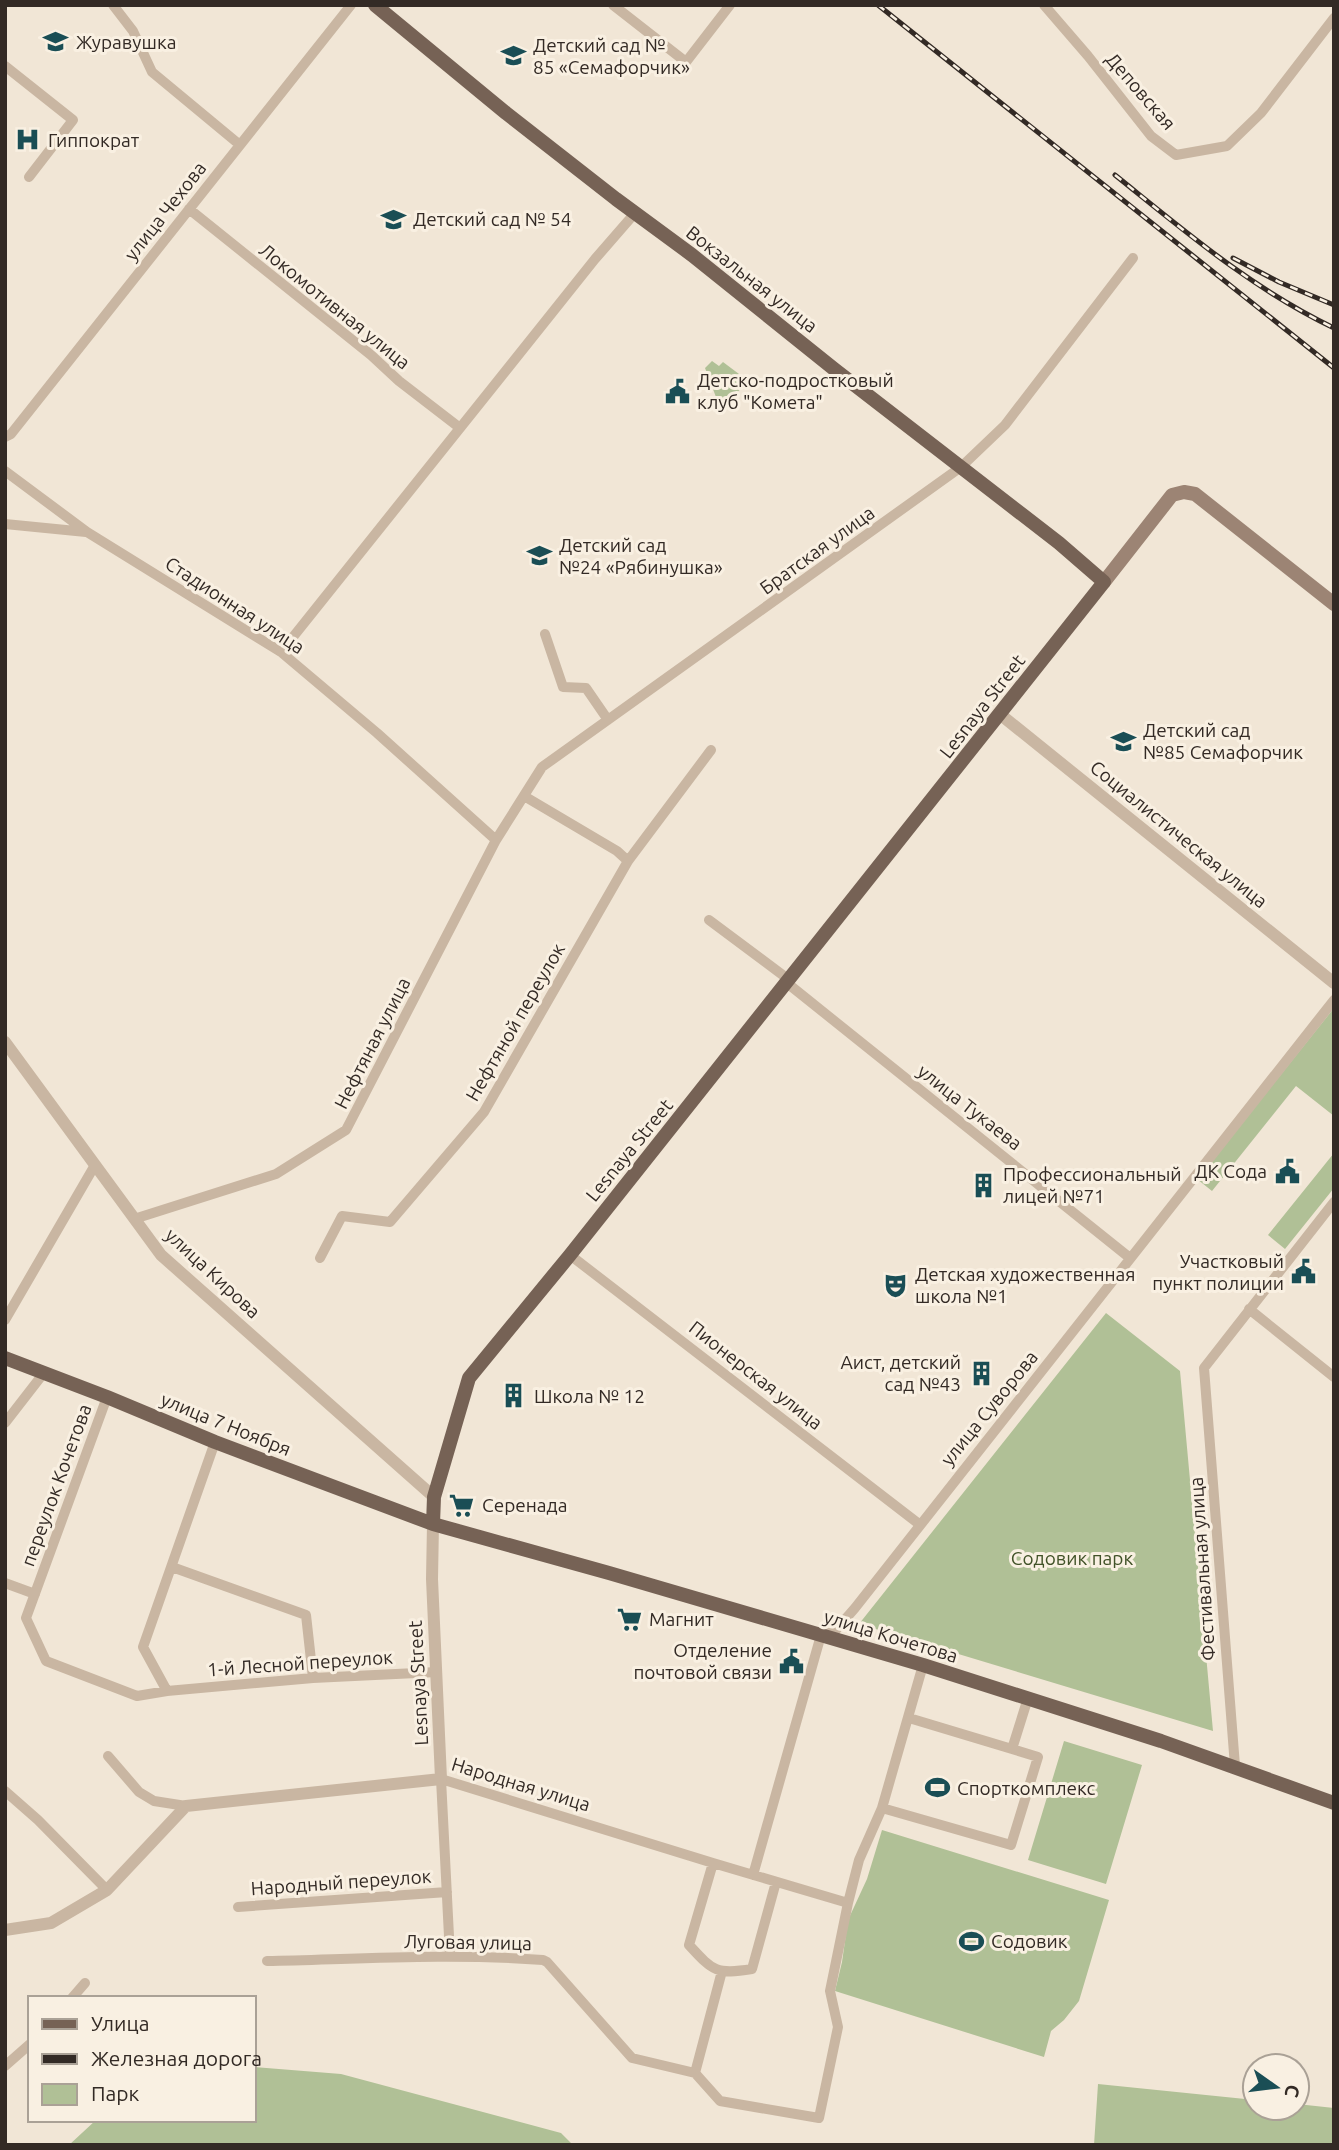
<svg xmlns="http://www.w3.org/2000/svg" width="1339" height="2150" font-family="Ubuntu,sans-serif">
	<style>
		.green { fill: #b0c096 }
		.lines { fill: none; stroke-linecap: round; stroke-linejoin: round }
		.minor { stroke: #c9b6a2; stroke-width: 10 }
		.tertiary { stroke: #c9b6a2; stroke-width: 12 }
		.secondary { stroke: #9c8474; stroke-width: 14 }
		.primary { stroke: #766255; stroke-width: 14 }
		.rail-casing { stroke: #332a25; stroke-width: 5 }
		.rail { stroke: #f9f0e2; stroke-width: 2.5; stroke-dasharray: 8; stroke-linecap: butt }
		.labels { text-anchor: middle; stroke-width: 6; stroke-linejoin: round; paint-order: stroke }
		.poi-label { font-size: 19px; fill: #332a25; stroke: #f9f0e2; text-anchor: start }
		.street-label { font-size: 19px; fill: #332a25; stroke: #f9f0e2 }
		.park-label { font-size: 19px; fill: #415228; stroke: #f9f0e2 }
	</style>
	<rect width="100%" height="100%" fill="#f1e6d6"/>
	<path class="green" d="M712 361 719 366 723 362 747 380 722 413 705 368Z
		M1334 1008V1116L1296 1086 1212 1191 1197 1179Z
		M1334 1153V1188L1285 1249 1268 1235Z
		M1106 1313 1180 1371 1213 1731 859 1624Z
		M1064 1741 1142 1765 1106 1884 1028 1860Z
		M882 1830 1109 1900 1079 2001 1064 2020 1051 2031 1044 2057 835 1991 842 1962 848 1920 867 1879Z
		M254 2067 341 2074 561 2133 573 2145H69L96 2120H254Z
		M1098 2084 1255 2100V2108H1297V2104L1334 2108V2145H1094Z"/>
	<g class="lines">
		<path class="minor" d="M113 5 133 31 152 72 240 145
			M613 5 686 62 730 5
			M1044 5 1088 56 1151 136 1176 155 1227 146 1261 113 1334 18
			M5 66 73 120 29 177
			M189 209 371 355 399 381 460 428
			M5 437 11 434 351 5
			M5 471 87 532 281 652 377 733 496 840
			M5 524 86 532
			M545 634 563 687 586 688 608 720
			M281 652 595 259 635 213
			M524 796 617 851 628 861
			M709 920 784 976 787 983 1130 1258
			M134 1219 276 1174 346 1130 496 840 542 767 961 467 1005 425 1133 258
			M570 1255 919 1524
			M320 1258 342 1216 390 1222 484 1112 628 861 711 750
			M1249 1309 1334 1377
			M5 1320 95 1165
			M107 1397 26 1618 46 1661 137 1696 167 1691 313 1678 437 1672
			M5 1423 43 1374
			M172 1567 306 1615 313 1678
			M5 1583 35 1594
			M167 1691 143 1647 215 1442
			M909 1718 1012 1749
			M108 1756 139 1792 154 1801 186 1806
			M1235 1766 1204 1368 1334 1202
			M5 1791 38 1820 107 1890
			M882 1808 1011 1845 1038 1757 1012 1749 1028 1698
			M713 1863 689 1945C713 1971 716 1975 752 1969L776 1882
			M753 1875 821 1635 835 1631 855 1608 1334 1000
			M238 1907 447 1892
			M450 1956 441 1779 713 1863 848 1903
			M267 1961C359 1959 451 1953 543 1960L547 1962 632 2058 695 2073 720 2101 819 2118 838 2027 830 1991 848 1903 859 1860 882 1808 923 1665
			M72 1998 85 1983
			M5 2066 30 2044
			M695 2073 722 1971"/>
		<path class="tertiary" d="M1001 715 1334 983
			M5 1042 161 1255 434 1497
			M5 1930 51 1923 107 1890 186 1806 441 1779 432 1579 433 1524"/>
		<path class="secondary" d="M1104 582 1172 495 1184 492 1195 494 1334 604"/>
		<path class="primary" d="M375 5 506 113 616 199 692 255 834 369 1059 543 1104 582 570 1255 469 1378 434 1497 433 1524
			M5 1358 107 1397 215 1442 433 1524 609 1573 923 1665 1161 1741 1334 1803"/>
		<defs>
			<path id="rail" d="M878 5 1334 368
				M1115 175C1186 232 1251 288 1334 328
				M1233 258 1279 282 1334 305"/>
		</defs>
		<use href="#rail" class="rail-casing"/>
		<use href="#rail" class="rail"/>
	</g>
	<defs>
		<symbol id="school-bare" viewBox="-9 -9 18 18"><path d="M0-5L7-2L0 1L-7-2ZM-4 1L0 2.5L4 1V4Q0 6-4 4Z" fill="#1a4e55" stroke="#f9f0e2" stroke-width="2.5" paint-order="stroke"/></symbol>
		<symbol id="hospital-bare" viewBox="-9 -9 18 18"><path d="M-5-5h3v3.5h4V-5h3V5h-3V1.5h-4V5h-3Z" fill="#1a4e55" stroke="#f9f0e2" stroke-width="2.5" paint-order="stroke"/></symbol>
		<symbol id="civic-bare" viewBox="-9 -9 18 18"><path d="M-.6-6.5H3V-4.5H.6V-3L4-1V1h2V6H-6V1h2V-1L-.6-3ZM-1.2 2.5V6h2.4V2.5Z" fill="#1a4e55" stroke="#f9f0e2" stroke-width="2.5" paint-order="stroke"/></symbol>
		<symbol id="building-bare" viewBox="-9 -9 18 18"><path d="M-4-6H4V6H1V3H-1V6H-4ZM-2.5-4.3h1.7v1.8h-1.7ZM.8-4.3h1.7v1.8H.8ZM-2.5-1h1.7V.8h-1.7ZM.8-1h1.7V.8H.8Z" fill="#1a4e55" stroke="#f9f0e2" stroke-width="2.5" paint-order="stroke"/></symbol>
		<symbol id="theatre-bare" viewBox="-9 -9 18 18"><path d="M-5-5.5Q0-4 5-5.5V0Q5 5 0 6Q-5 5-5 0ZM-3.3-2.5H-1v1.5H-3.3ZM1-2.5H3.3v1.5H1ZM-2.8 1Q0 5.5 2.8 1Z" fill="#1a4e55" stroke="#f9f0e2" stroke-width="2.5" paint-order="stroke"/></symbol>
		<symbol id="supermarket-bare" viewBox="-9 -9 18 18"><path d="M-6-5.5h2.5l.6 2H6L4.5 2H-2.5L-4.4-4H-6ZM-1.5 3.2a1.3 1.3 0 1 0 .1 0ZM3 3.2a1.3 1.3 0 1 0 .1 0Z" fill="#1a4e55" stroke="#f9f0e2" stroke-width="2.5" paint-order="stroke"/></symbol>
		<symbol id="stadium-bare" viewBox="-9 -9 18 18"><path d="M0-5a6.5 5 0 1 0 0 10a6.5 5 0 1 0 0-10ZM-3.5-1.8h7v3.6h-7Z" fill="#1a4e55" stroke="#f9f0e2" stroke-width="2.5" paint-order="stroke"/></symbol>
	</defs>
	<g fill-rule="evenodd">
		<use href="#school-bare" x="38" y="24" width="35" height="35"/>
		<use href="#school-bare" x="496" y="38" width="35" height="35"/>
		<use href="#hospital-bare" x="10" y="122" width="35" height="35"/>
		<use href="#school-bare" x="376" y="202" width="35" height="35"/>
		<use href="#civic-bare" x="660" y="374" width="35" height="35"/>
		<use href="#school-bare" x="522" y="538" width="35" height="35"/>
		<use href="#school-bare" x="1106" y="724" width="35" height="35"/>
		<use href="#civic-bare" x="1270" y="1154" width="35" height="35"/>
		<use href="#building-bare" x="966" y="1168" width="35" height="35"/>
		<use href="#civic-bare" x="1286" y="1254" width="35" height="35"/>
		<use href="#theatre-bare" x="878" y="1268" width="35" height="35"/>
		<use href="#building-bare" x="964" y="1356" width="35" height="35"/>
		<use href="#building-bare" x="496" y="1378" width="35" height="35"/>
		<use href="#supermarket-bare" x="444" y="1488" width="35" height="35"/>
		<use href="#supermarket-bare" x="612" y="1602" width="35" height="35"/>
		<use href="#civic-bare" x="774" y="1644" width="35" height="35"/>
		<use href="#stadium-bare" x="920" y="1770" width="35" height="35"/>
		<use href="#stadium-bare" x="954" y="1924" width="35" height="35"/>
	</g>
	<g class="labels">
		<g class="poi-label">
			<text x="76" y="49">Журавушка</text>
			<text x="533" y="52">Детский сад №<tspan x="533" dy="22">85 «Семафорчик»</tspan></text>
			<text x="48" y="147">Гиппократ</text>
			<text x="413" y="226">Детский сад № 54</text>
			<text x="697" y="387">Детско-подростковый<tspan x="697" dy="22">клуб "Комета"</tspan></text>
			<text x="559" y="552">Детский сад<tspan x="559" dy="22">№24 «Рябинушка»</tspan></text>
			<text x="1143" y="737">Детский сад<tspan x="1143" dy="22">№85 Семафорчик</tspan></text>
			<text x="1267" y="1178" text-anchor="end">ДК Сода</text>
			<text x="1003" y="1181">Профессиональный<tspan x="1003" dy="22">лицей №71</tspan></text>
			<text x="1284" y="1268" text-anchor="end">Участковый<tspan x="1284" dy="22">пункт полиции</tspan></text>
			<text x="915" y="1281">Детская художественная<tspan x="915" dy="22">школа №1</tspan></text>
			<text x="961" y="1369" text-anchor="end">Аист, детский<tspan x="961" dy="22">сад №43</tspan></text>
			<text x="534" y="1403">Школа № 12</text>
			<text x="482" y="1512">Серенада</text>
			<text x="649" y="1626">Магнит</text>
			<text x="772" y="1657" text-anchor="end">Отделение<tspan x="772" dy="22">почтовой связи</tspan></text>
			<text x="957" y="1795">Спорткомплекс</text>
			<text x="991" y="1948">Содовик</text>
		</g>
		<g class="street-label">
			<text transform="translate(1141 91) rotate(49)" y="7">Деповская</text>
			<text transform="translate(165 211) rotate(-52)" y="7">улица Чехова</text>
			<text transform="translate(752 279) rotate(38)" y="7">Вокзальная улица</text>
			<text transform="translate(335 306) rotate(39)" y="7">Локомотивная улица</text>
			<text transform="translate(817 550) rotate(-36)" y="7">Братская улица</text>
			<text transform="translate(235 605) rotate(33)" y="7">Стадионная улица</text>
			<text transform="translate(982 706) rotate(-52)" y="7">Lesnaya Street</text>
			<text transform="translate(1179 834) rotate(39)" y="7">Социалистическая улица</text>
			<text transform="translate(515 1022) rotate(-60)" y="7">Нефтяной переулок</text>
			<text transform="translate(372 1043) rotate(-63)" y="7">Нефтяная улица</text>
			<text transform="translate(970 1107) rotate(38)" y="7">улица Тукаева</text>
			<text transform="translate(629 1150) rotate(-51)" y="7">Lesnaya Street</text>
			<text transform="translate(213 1273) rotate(43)" y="7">улица Кирова</text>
			<text transform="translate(756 1375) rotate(38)" y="7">Пионерская улица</text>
			<text transform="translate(989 1408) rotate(-51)" y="7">улица Суворова</text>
			<text transform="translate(226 1424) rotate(22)" y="7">улица 7 Ноября</text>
			<text transform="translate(56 1485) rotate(-70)" y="7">переулок Кочетова</text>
			<text transform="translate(1202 1569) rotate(-94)" y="7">Фестивальная улица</text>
			<text transform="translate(891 1636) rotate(17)" y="7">улица Кочетова</text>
			<text transform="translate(300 1663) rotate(-4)" y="7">1-й Лесной переулок</text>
			<text transform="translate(418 1683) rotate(-93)" y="7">Lesnaya Street</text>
			<text transform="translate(521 1784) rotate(17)" y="7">Народная улица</text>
			<text transform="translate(341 1882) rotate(-4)" y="7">Народный переулок</text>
			<text transform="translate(468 1942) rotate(1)" y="7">Луговая улица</text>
		</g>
		<g class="park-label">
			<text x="1072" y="1565">Содовик парк</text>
		</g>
	</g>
	<rect width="1339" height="2150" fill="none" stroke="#332a25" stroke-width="14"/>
	<rect x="28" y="1996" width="228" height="126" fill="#f9f0e2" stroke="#aaa196" stroke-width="2"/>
	<rect x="42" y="2019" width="35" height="10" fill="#766255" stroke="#aaa196" stroke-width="2"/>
	<text x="91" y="2031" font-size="21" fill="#332a25">Улица</text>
	<rect x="42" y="2054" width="35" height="10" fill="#332a25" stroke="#aaa196" stroke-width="2"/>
	<text x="91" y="2066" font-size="21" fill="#332a25">Железная дорога</text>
	<rect x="42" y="2084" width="35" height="21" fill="#b0c096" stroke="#aaa196" stroke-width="2"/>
	<text x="91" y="2101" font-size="21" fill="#332a25">Парк</text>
	<g transform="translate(1276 2087) rotate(104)"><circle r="33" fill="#f9f0e2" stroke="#aaa196" stroke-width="2"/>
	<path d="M0-5L12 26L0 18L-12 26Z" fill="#1a4e55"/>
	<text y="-10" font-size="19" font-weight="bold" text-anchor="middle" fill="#332a25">С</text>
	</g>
</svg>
